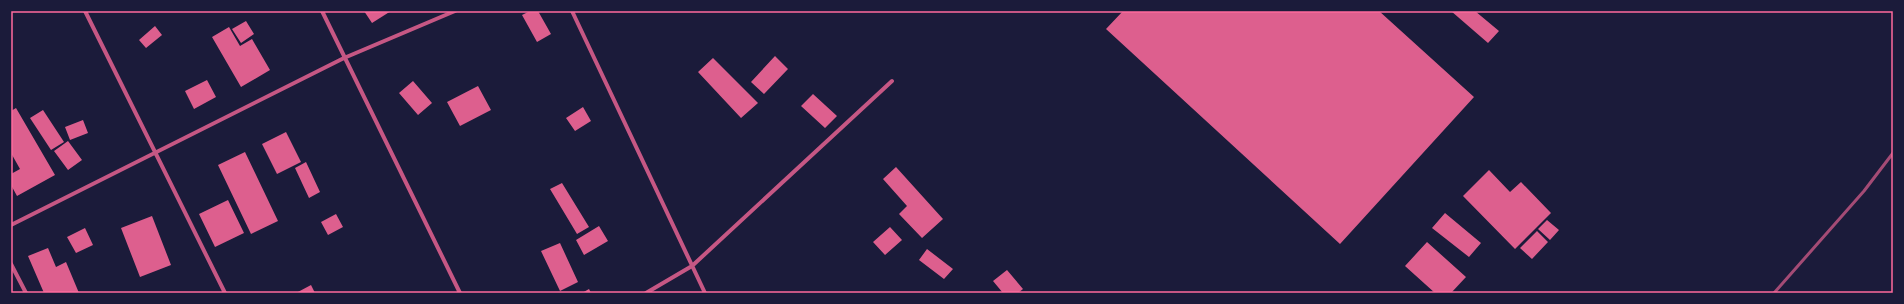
<svg xmlns="http://www.w3.org/2000/svg" width="1904" height="304" font-family="Inter,sans-serif">
	<style>
		.building { fill: #dd5f8e }
		.lines { fill: none; stroke-linecap: round; stroke-linejoin: round }
		.minor { stroke: #c65784; stroke-width: 4 }
		.rail { stroke: #a44b75; stroke-width: 3 }
		.neatline { fill: none; stroke: #ff6b9d; stroke-width: 1.5 }
	</style>
	<rect width="100%" height="100%" fill="#1b1b3a"/>
	<path class="building" d="M364 11H391L372 23Z
		M530 11H538L551 34 537 42 522 15Z
		M1123 11H1379L1474 97 1340 244 1106 29Z
		M1451 11H1475L1499 31 1488 43Z
		M246 21 254 34 241 43 232 29Z
		M155 26 162 35 146 48 139 40Z
		M229 27 240 46 252 39 270 70 241 87 212 37Z
		M775 56 788 69 764 94 751 82Z
		M713 58 758 103 741 118 698 72Z
		M207 80 216 97 194 109 185 91Z
		M413 81 432 103 418 115 399 93Z
		M478 86 491 110 460 126 447 102Z
		M813 94 837 116 825 128 801 106Z
		M583 107 591 121 575 131 566 118Z
		M16 108 55 175 17 196 11 185V174L20 169 11 153V111Z
		M43 110 64 142 51 150 30 118Z
		M83 120 88 133 70 140 65 127Z
		M286 132 301 162 277 174 262 144Z
		M68 141 82 160 68 170 54 151Z
		M245 152 278 221 251 234 218 165Z
		M306 162 320 192 309 198 295 168Z
		M896 167 943 219 922 238 899 214 907 206 883 179Z
		M1489 170 1510 192 1521 182 1551 213 1515 249 1463 196Z
		M562 183 589 227 577 234 550 189Z
		M228 200 244 233 215 247 199 214Z
		M1445 213 1481 243 1469 257 1432 228Z
		M336 214 343 227 328 235 321 222Z
		M152 216 171 265 140 277 121 228Z
		M1547 220 1559 230 1550 240 1538 229Z
		M599 226 608 241 584 255 576 240Z
		M890 227 902 240 885 255 873 242Z
		M85 228 93 245 76 253 67 237Z
		M1537 231 1548 242 1532 259 1520 248Z
		M1427 242 1466 277 1451 293H1435L1405 266Z
		M560 243 578 282 560 291 541 251Z
		M48 248 56 267 66 262 79 293H44L28 256Z
		M927 249 953 269 944 279 919 260Z
		M1007 270 1023 289 1018 293H1003L993 281Z
		M311 285 315 293H296Z
		M589 289 591 293H582Z"/>
	<g class="lines">
		<path class="minor" d="M85 11 225 293
			M322 11 460 293
			M572 11 705 293
			M11 225 344 58 455 11
			M11 264 26 293
			M646 293 692 266 892 81"/>
		<path class="rail" d="M1774 293 1864 191 1893 153"/>
	</g>
	<rect width="1904" height="304" fill="none" stroke="#1b1b3a" stroke-width="24"/>
	<rect x="12" y="12" width="1880" height="280" class="neatline"/>
</svg>
